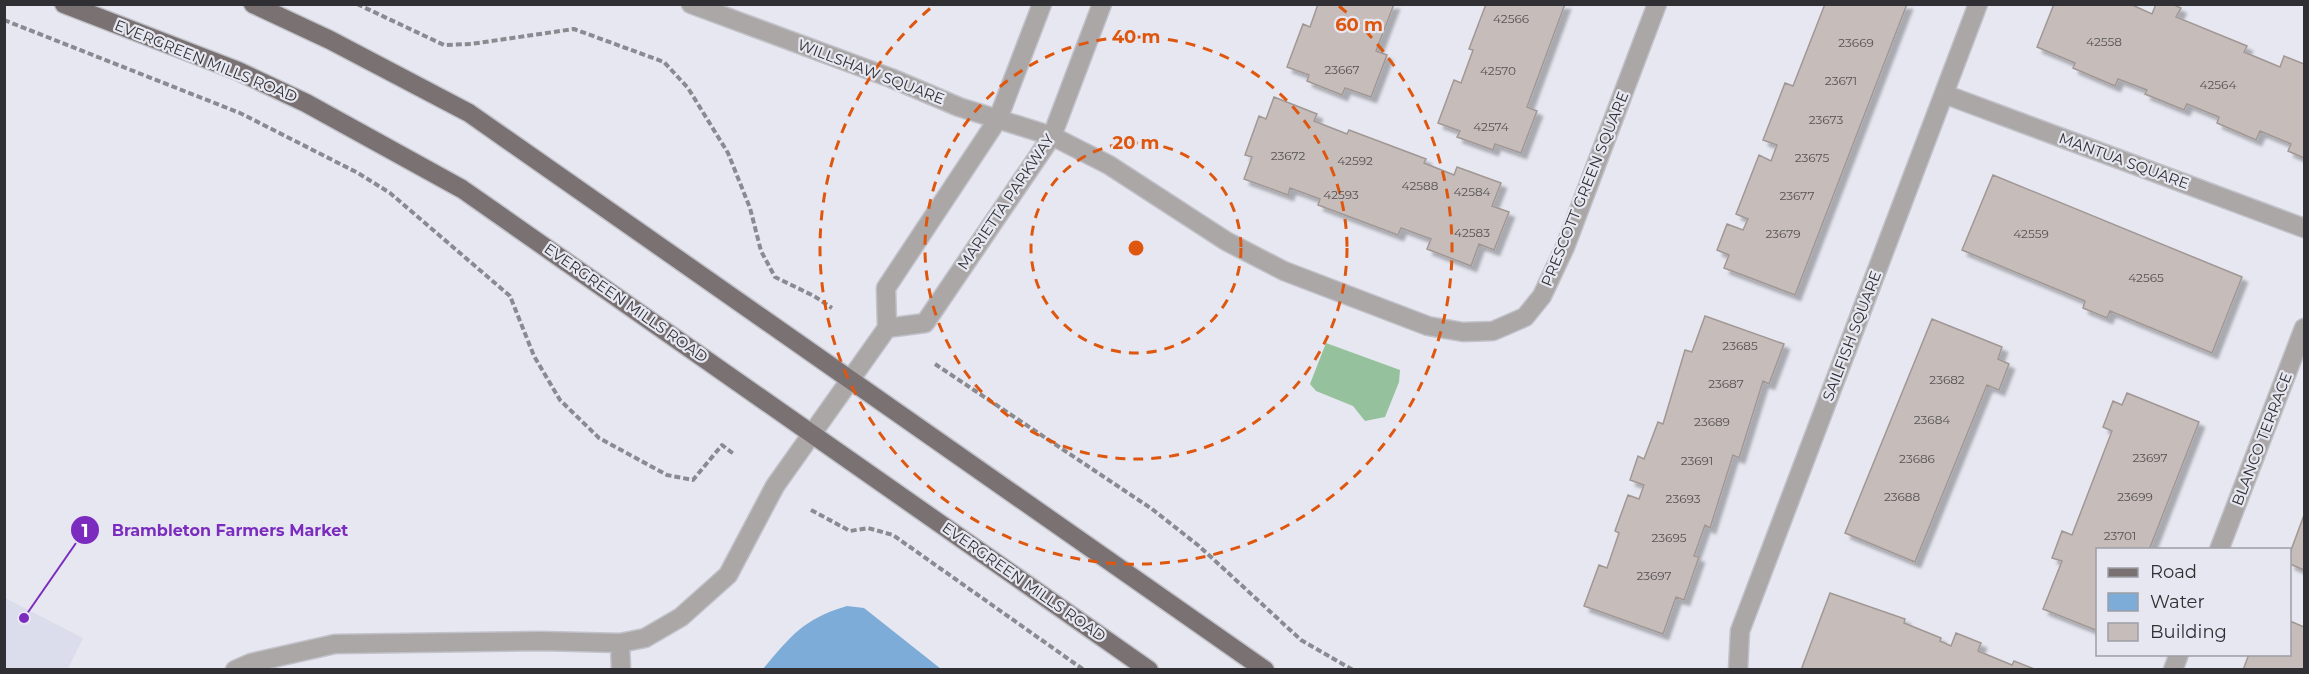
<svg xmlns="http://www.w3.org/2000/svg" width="2309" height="674" font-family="Montserrat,sans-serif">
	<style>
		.built { fill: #dbdded }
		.green { fill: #95c29c }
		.water { fill: #7dacd8 }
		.building { fill: #c6bcb9; stroke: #a19895; stroke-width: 1.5; filter: url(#shadow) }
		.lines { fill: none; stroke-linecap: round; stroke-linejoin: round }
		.minor-casing { stroke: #c2c2ca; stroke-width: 21 }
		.major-casing { stroke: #c2c2ca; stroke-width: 21 }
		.path { stroke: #8a8a91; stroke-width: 4; stroke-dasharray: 6 3; stroke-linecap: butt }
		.minor { stroke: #aba7a7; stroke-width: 18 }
		.major { stroke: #797172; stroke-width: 18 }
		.ring { fill: none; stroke: #df570e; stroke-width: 3; stroke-dasharray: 10 8 }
		.labels { text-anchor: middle; stroke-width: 4.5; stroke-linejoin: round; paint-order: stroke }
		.number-label { font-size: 12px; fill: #565355 }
		.street-label { font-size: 15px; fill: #303034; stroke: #e6e7f0 }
		.centre { fill: #df570e; stroke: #e6e7f0; stroke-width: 3 }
		.ring-label { font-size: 18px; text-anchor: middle; font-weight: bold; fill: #df570e; stroke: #e6e7f0; stroke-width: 4.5; stroke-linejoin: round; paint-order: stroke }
		.leader { fill: none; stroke: #7b2cbf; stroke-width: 2 }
		.callout-dot { fill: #7b2cbf; stroke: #e6e7f0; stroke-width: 2 }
		.mark-label { font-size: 18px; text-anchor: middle; font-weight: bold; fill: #fff }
		.callout-label { font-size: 16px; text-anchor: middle; font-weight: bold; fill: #7b2cbf; stroke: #e6e7f0; stroke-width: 4.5; stroke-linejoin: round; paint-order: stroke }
	</style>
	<defs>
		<filter id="shadow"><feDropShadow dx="5.5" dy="5.5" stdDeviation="1.5" flood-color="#0004"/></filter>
	</defs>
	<rect width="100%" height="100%" fill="#e6e7f0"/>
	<path class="built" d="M5 598 83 638 68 669H5Z"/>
	<path class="green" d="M1326 343 1400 370 1399 382 1385 417 1365 421 1353 406 1316 391 1310 384Z"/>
	<path class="water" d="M847 606 864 608 941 669H763C791 636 803 619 847 606Z"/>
	<path class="building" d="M1318 4H1394L1376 51 1387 55 1371 97 1345 88 1342 95 1307 81 1309 75 1287 67 1303 24 1310 27Z
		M1486 4H1565L1527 107 1537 111 1521 153 1495 144 1493 150 1457 137 1460 131 1438 123 1454 80 1461 83 1473 50 1469 49Z
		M1825 4H1907L1795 295 1724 268 1729 255 1717 250 1727 224 1743 230 1748 219 1736 214 1759 155 1771 161 1777 145 1763 140 1785 83 1793 86Z
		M2054 4H2130L2152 14 2156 4H2172L2181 8 2176 17 2247 46 2244 52 2280 67 2284 56 2304 64V158L2288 151 2291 144 2260 131 2256 140 2217 123 2219 117 2187 104 2184 110 2145 94 2147 90 2118 79 2115 86 2073 68 2075 63 2037 47Z
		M1274 97 1317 114 1314 121 1347 134 1349 130 1426 159 1424 163 1454 175 1457 167 1501 183 1492 206 1509 212 1494 250 1479 244 1471 266 1427 249 1431 239 1401 228 1398 235 1318 205 1320 199 1290 188 1288 195 1244 179 1252 157 1245 155 1259 116 1266 119Z
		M1993 175 2242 277 2212 353 2110 311 2107 318 2083 308 2085 301 1962 250Z
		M1705 316 1784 344 1769 384 1763 381 1739 458 1733 455 1710 528 1705 525 1694 556 1699 557 1684 600 1676 597 1663 634 1584 606 1599 565 1607 568 1619 533 1615 531 1628 495 1639 499 1644 485 1630 480 1638 456 1644 459 1658 422 1663 424 1685 350 1692 352Z
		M1932 319 2002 347 1998 359 2009 364 1999 390 1987 385 1915 562 1845 533Z
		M2127 393 2199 422 2149 550H2098V631L2043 609 2062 561 2052 558 2062 531 2072 535 2112 431 2103 427 2113 401 2122 405Z
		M2304 515V570L2290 564V553Z
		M1830 593 1905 619 1904 623 1941 638 1940 641 1951 646 1956 633 1981 643 1978 651 2012 665 2014 661 2037 670H1801Z
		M2290 621 2304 627V670H2243L2249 654H2290Z"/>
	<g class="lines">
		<defs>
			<path id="minor" d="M691 4 891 78 959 107 1052 136 1109 165 1226 241 1284 271 1428 326 1463 332 1493 331 1525 317 1542 296 1565 247 1657 4
				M1944 94 2304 228
				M887 328 925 323 1052 136 1102 4
				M2219 550 2304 328
				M620 643 621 670
				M235 670 251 663 335 644 540 641 620 643 645 638 681 617 728 575 775 486 887 328 886 288 998 119 1042 4
				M1738 670 1740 631 1978 4
				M2173 670 2179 654"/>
			<path id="major" d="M64 4 238 71 306 103 462 189 1149 670
				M253 4 330 40 469 113 1265 670"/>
		</defs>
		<use href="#minor" class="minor-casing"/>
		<use href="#major" class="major-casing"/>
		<path class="path" d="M357 4 444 45 471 44 574 29 664 62 688 88 728 153 750 208 761 251 775 277 814 296 832 308
			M4 20 240 113 358 173 390 193 510 296 534 356 560 400 599 438 667 475 693 480 722 445 735 455
			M935 364 1152 509 1199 546 1301 640 1353 670
			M811 510 850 531 868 528 893 535 1084 670"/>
		<use href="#minor" class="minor"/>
		<use href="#major" class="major"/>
	</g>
	<g class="ring">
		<circle cx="1136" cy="248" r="105"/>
		<circle cx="1136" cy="248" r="211"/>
		<path d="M1339 6A316 316 0 1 1 933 6"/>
	</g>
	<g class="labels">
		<g class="number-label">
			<text x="1511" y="23">42566</text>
			<text x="2104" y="46">42558</text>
			<text x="1856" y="47">23669</text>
			<text x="1342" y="74">23667</text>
			<text x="1498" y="75">42570</text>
			<text x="1841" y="85">23671</text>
			<text x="2218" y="89">42564</text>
			<text x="1826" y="124">23673</text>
			<text x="1491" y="131">42574</text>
			<text x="1288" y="160">23672</text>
			<text x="1812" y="162">23675</text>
			<text x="1355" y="165">42592</text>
			<text x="1420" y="190">42588</text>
			<text x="1472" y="196">42584</text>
			<text x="1341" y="199">42593</text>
			<text x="1797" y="200">23677</text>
			<text x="1472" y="237">42583</text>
			<text x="1783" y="238">23679</text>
			<text x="2031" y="238">42559</text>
			<text x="2146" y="282">42565</text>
			<text x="1740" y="350">23685</text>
			<text x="1947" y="384">23682</text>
			<text x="1726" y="388">23687</text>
			<text x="1932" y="424">23684</text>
			<text x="1712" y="426">23689</text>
			<text x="2150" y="462">23697</text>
			<text x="1917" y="463">23686</text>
			<text x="1697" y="465">23691</text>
			<text x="1902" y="501">23688</text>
			<text x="2135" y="501">23699</text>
			<text x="1683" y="503">23693</text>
			<text x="2120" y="540">23701</text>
			<text x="1669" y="542">23695</text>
			<text x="1654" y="580">23697</text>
		</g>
		<g class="street-label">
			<text transform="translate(206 61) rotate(22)" y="5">EVERGREEN MILLS ROAD</text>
			<text transform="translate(871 72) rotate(21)" y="5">WILLSHAW SQUARE</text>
			<text transform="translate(2124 161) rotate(20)" y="5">MANTUA SQUARE</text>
			<text transform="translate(1585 189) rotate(-68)" y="5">PRESCOTT GREEN SQUARE</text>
			<text transform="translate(1006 202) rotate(-56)" y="5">MARIETTA PARKWAY</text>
			<text transform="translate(626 303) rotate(35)" y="5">EVERGREEN MILLS ROAD</text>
			<text transform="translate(1852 336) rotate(-69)" y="5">SAILFISH SQUARE</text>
			<text transform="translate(2262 439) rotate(-69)" y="5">BLANCO TERRACE</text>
			<text transform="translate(1024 582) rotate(35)" y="5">EVERGREEN MILLS ROAD</text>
		</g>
	</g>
	<circle cx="1136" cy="248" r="9" class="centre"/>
	<g class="ring-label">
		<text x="1359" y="31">60 m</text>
		<text x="1136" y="43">40 m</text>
		<text x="1136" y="149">20 m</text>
	</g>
	<path class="leader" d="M24 618L85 530"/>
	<g class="callout-dot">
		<circle cx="24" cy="618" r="6"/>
		<circle cx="85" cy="530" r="15"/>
	</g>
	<g class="mark-label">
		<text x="85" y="537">1</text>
	</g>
	<g class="callout-label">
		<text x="230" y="536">Brambleton Farmers Market</text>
	</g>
	<rect width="2309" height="674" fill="none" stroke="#303034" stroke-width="12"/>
	<rect x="2096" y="548" width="195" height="108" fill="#e6e7f0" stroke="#9d9ea5" stroke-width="1.5"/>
	<rect x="2108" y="568" width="30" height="9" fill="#797172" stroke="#9d9ea5" stroke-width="1.5"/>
	<text x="2150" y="578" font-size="18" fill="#303034">Road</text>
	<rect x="2108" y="593" width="30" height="18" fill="#7dacd8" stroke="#9d9ea5" stroke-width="1.5"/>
	<text x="2150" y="608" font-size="18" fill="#303034">Water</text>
	<rect x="2108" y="623" width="30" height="18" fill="#c6bcb9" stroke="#9d9ea5" stroke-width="1.5"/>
	<text x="2150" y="638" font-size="18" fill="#303034">Building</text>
</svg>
